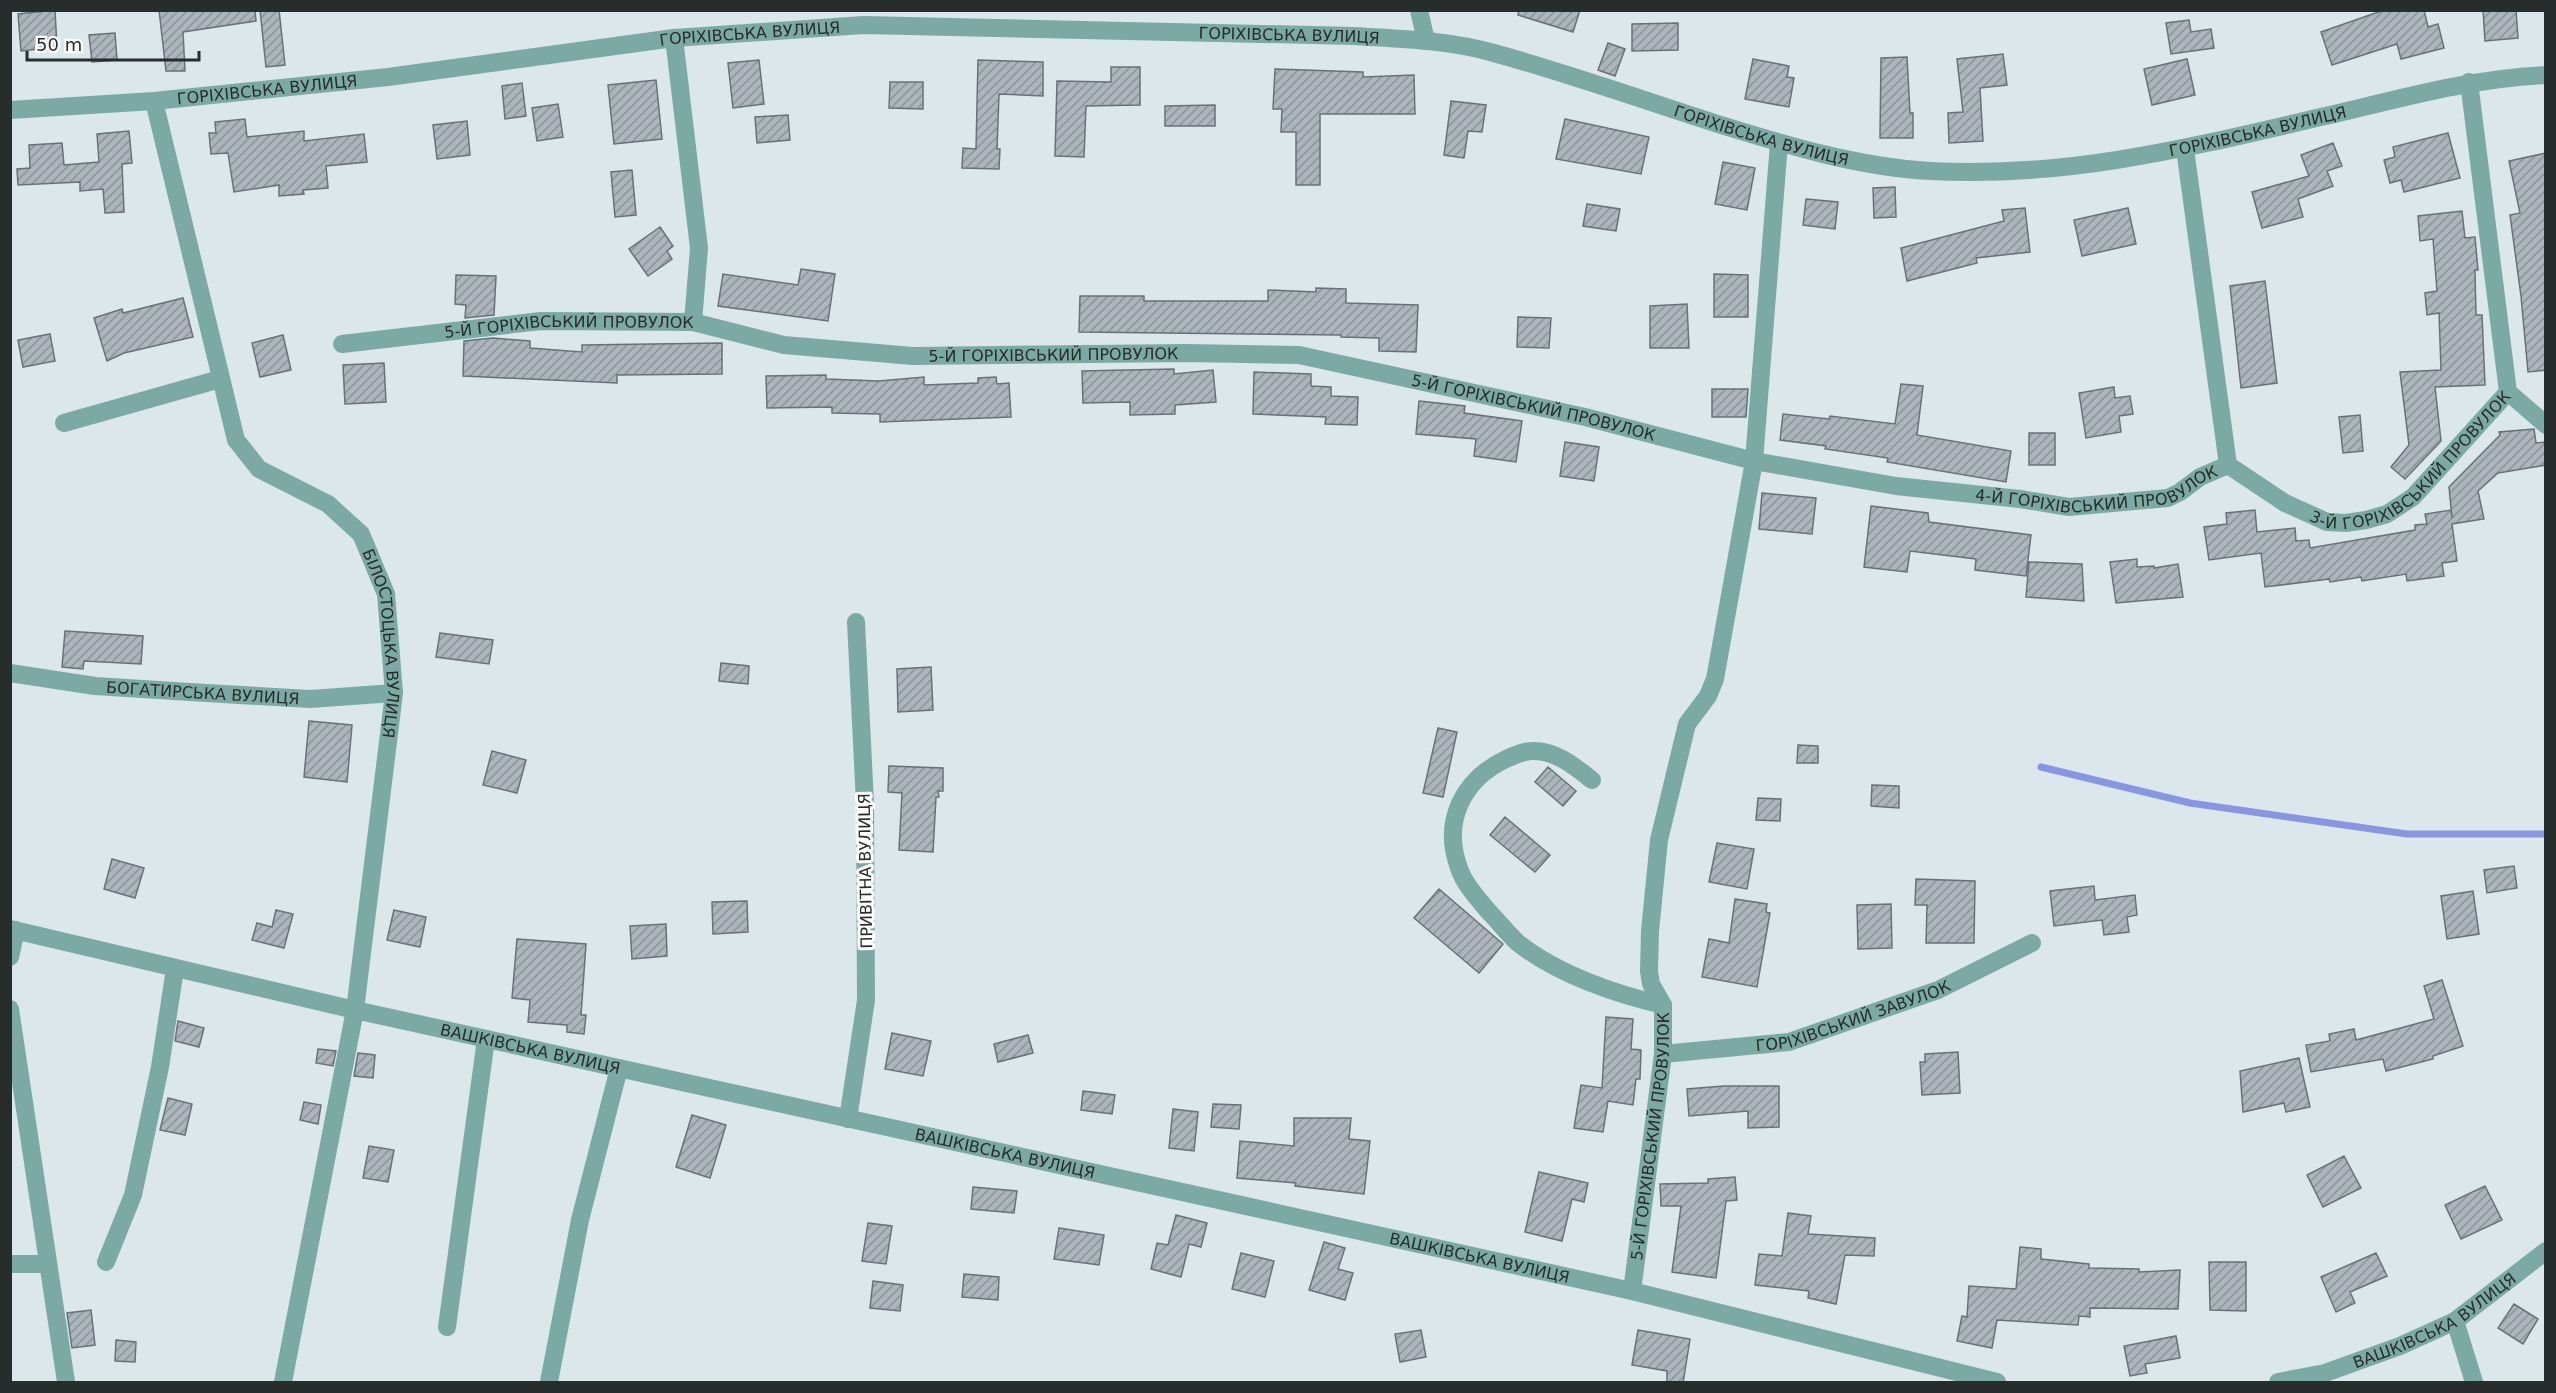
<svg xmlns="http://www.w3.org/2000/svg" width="2556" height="1393" font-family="'DejaVu Sans',sans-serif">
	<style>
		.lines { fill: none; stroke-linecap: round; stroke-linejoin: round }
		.stream { stroke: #8895e1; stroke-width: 7 }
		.building { fill: url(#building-hatch); stroke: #697178; stroke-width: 1.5 }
		.minor { stroke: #7baaa4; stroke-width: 18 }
		.labels { text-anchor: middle; stroke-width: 6; stroke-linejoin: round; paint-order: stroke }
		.street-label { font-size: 16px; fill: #272c2d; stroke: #fff }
	</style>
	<defs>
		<pattern id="building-hatch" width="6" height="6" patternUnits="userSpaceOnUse" patternTransform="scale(1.5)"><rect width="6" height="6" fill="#acb4bc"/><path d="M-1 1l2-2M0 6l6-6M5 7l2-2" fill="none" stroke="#8c9399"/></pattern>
	</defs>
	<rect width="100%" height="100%" fill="#dbe7eb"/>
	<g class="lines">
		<path class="stream" d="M2041 767 2190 803 2407 834H2546"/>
	</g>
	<path class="building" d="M55 10 57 47 21 51 18 14Z
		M159 10H255L256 21 183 32 185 71H166Z
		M260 10H279L285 65 266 67Z
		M1519 10H1580L1573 32 1518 15Z
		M2384 10H2424L2428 27 2438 24 2444 48 2401 59 2397 44 2332 65 2321 32Z
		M2483 10H2516L2518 38 2485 41Z
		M2189 20 2191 32 2211 29 2214 48 2171 54 2166 23Z
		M1678 23V50L1632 51V24Z
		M115 33 117 60 92 62 89 35Z
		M1608 43 1625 49 1615 76 1598 70Z
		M2003 54 2007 85 1980 88 1983 141 1949 143 1948 113 1963 112 1957 59Z
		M1907 57 1910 113H1913V138H1880L1881 58Z
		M1753 59 1789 66 1787 77 1794 78 1789 107 1745 99Z
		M2187 59 2195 95 2152 105 2144 69Z
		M759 60 764 104 733 108 728 63Z
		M978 60 1043 62V96L999 94 997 149H1000L999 169 962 168 963 148 976 149Z
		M1111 67H1140V105L1086 106 1084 157 1055 156 1057 81 1111 82Z
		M1275 69 1363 72V77L1414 75 1415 114H1320V185H1296V132H1281L1282 109H1273Z
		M656 80 662 139 614 144 608 85Z
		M890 82H923V109L889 108Z
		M522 83 526 116 505 119 502 86Z
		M1451 101 1486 105 1482 132 1468 131 1464 158 1444 155Z
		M558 104 563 137 537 141 532 108Z
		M1215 105V126H1165V106Z
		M788 115 790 140 757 143 755 117Z
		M245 119 247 137 304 131V141L364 134 367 162 326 166 328 188 303 190 304 194 279 196V185L234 192 228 153 211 154 209 133H216L215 122Z
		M1565 119 1649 137 1641 174 1556 159Z
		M467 121 470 155 437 159 433 125Z
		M129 131 132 163 122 164 124 212 105 213 103 189 80 191V182L18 185 17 169 30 168 29 145 62 143 64 165 99 162 97 134Z
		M2448 133 2460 178 2404 192 2401 180 2390 183 2384 160 2395 157 2393 147Z
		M2333 143 2342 166 2327 171 2333 186 2298 199 2303 217 2262 228 2252 192 2309 176 2301 155Z
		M2546 153V370L2528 372 2521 296 2510 215 2520 213 2509 161Z
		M1723 162 1755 168 1747 210 1715 204Z
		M632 170 636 215 615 217 611 172Z
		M1895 187 1896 217 1874 218 1873 188Z
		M1806 199 1838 202 1835 229 1803 225Z
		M1587 204 1620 209 1616 231 1583 226Z
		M2025 208 2030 252 1976 258 1977 263 1907 281 1901 248 2004 221 2002 210Z
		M2128 208 2136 244 2082 256 2074 220Z
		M2462 211 2465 238 2475 237 2478 270H2475L2476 315H2482L2485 385 2435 387 2441 441 2405 479 2391 467 2409 445 2400 372 2441 370 2439 313 2427 315 2425 293 2437 291 2433 239 2420 241 2418 216Z
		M660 227 673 246 667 251 672 259 648 276 629 249Z
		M801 269 835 274 828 321 718 306 723 274 798 285Z
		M1714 274 1748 275V317H1714Z
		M456 275 496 276 494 315 465 318 466 305 455 304Z
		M2265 281 2277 383 2241 388 2230 286Z
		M1316 288 1346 289V303L1418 305 1416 352 1379 351V338L1341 337V335L1079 332 1080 296H1144V301H1268V290L1316 292Z
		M183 298 193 337 124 353 107 361 94 318 122 309 123 313Z
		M1687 304 1689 348H1650V306Z
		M1518 317 1551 318 1549 348 1517 347Z
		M50 334 55 361 23 367 18 340Z
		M283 335 291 370 260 377 252 343Z
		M493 338 530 341V348L582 352V345L722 343V374L617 375V383L463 376 464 341Z
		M384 363 386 402 345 404 343 365Z
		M1174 369V374L1213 370 1216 402 1175 405V414L1130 415V402L1083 403 1082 371Z
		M1254 372 1311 374V386L1331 387V396L1358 397 1357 425 1325 424 1326 417 1253 414Z
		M826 375V379L879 381 924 377V385L978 383V378L996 377 997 384 1009 383 1011 417 880 422V414L832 413V407L767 408 766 376Z
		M1901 384 1923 386 1917 435 2011 451 2006 482 1887 462 1888 458 1825 449 1826 446 1780 440 1783 414 1829 419 1830 416 1895 424Z
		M2114 387 2115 398 2130 396 2133 414 2119 416 2121 432 2086 438 2079 393Z
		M1712 389H1748L1746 417H1712Z
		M1419 401 1465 406 1464 413 1522 421 1516 462 1474 456 1476 439 1416 434Z
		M2360 415 2363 451 2343 453 2339 417Z
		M2534 429 2536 443 2546 442V465L2498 473 2478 491 2484 519 2452 524 2457 561 2442 563 2444 576 2407 581 2406 574 2362 581 2361 577 2330 582 2329 579 2265 587 2261 553 2209 560 2204 527 2227 524 2226 513 2255 510 2257 532 2295 528 2296 541 2309 540 2310 548 2415 530V525L2427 524 2425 514 2451 510 2452 518 2449 487 2500 435 2499 432Z
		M2029 433H2055V465H2029Z
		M1565 442 1599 447 1594 481 1560 476Z
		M1762 493 1816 498 1812 534 1759 529Z
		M1871 506 1928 513 1929 522 2031 535 2026 576 1975 570 1976 559 1910 551 1907 572 1864 567Z
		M2137 559V567L2154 566V568L2178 564 2183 597 2116 603 2110 562Z
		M2029 562 2082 564 2084 601 2026 597Z
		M65 631 143 636 141 664 84 661 83 669 62 667Z
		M440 633 493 640 489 664 436 657Z
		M721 663 749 666 748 684 719 681Z
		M931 667 933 710 898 712 897 669Z
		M309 721 352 725 347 782 304 777Z
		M1438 728 1457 732 1443 797 1423 793Z
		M1798 745 1818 746V763H1797Z
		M492 751 526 760 517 793 483 785Z
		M889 766 943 768V791H938L939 797H936L933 852 899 850 902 793 888 792Z
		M1548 767 1576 791 1563 806 1535 782Z
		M1872 785 1899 786V808L1871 806Z
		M1758 798 1781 799 1780 821 1756 820Z
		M1505 817 1550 855 1535 872 1490 835Z
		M1717 843 1754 849 1747 889 1709 882Z
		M112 859 144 868 135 898 104 889Z
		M2514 866 2517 888 2487 893 2484 870Z
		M1916 879 1975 881 1974 943H1926L1927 905H1915Z
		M2094 886 2095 900 2135 895 2137 915 2127 917 2129 932 2104 935 2102 920 2054 926 2050 891Z
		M1439 889 1503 944 1479 973 1414 918Z
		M2473 891 2479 934 2447 939 2441 896Z
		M1735 899 1767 904 1766 912 1770 913 1757 987 1702 977 1709 939 1729 943Z
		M747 901 748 932 713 934 712 902Z
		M1891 904 1892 948 1858 949 1857 905Z
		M276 910 293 914 284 948 252 940 257 923 272 927Z
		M394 910 426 917 420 947 387 940Z
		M666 924 667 956 632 959 630 926Z
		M517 939 586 944 581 1015H586L584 1034 567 1032V1025L528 1022 530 1000 512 998Z
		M2442 980 2463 1046 2433 1056V1059L2386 1071 2383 1059 2311 1072 2306 1045 2330 1041 2329 1034 2354 1029 2356 1040 2434 1019 2424 986Z
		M1606 1017 1633 1019 1631 1049 1641 1050 1640 1079H1636L1633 1105 1608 1101 1603 1132 1574 1128 1581 1085 1602 1088Z
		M178 1021 204 1028 199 1047 175 1041Z
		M892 1033 931 1041 923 1076 885 1069Z
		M1028 1035 1033 1053 998 1062 994 1044Z
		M318 1049 336 1051 333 1066 316 1063Z
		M1958 1052 1960 1093 1922 1095 1920 1062H1925V1054Z
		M358 1053 375 1055 373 1078 354 1076Z
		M2299 1058 2310 1107 2286 1112 2284 1103 2243 1112 2240 1071Z
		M1724 1086H1779V1127L1748 1128V1111L1689 1116 1687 1089Z
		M1083 1091 1115 1095 1112 1114 1081 1110Z
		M168 1098 192 1104 185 1135 160 1130Z
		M304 1102 321 1105 318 1124 300 1120Z
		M1213 1104 1241 1105 1239 1129 1211 1127Z
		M1173 1109 1198 1112 1194 1151 1169 1148Z
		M692 1115 726 1125 710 1178 676 1167Z
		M1294 1118H1351L1349 1139 1370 1141 1364 1194 1295 1186 1296 1183 1237 1178 1240 1141 1294 1146Z
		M369 1146 394 1150 388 1182 363 1178Z
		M2344 1156 2361 1188 2323 1207 2307 1175Z
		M1539 1172 1588 1183 1584 1202 1572 1199 1562 1241 1525 1232Z
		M1735 1177 1737 1200 1726 1201 1716 1278 1672 1272 1681 1206H1661L1660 1184 1708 1183V1179Z
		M2485 1186 2502 1220 2461 1239 2445 1205Z
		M973 1187 1017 1191 1014 1213 971 1209Z
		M1788 1213 1811 1216 1808 1234 1875 1238 1874 1256 1845 1255 1836 1304 1808 1298 1809 1291 1755 1285 1759 1254 1782 1256Z
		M1176 1215 1207 1223 1201 1247 1189 1244 1181 1277 1151 1269 1157 1243 1168 1245Z
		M868 1223 892 1226 886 1264 862 1261Z
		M1059 1228 1104 1235 1099 1265 1054 1259Z
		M1324 1242 1345 1248 1338 1269 1353 1273 1345 1300 1309 1290Z
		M2020 1247 2041 1249V1259L2089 1264V1268L2139 1269V1272L2180 1270 2178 1309 2090 1308V1317L2079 1316 2078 1325 1997 1320 1992 1348 1957 1341 1962 1316 1967 1317 1969 1286 2016 1289Z
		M1241 1253 1274 1261 1265 1297 1232 1289Z
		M2376 1253 2387 1276 2350 1292 2355 1303 2336 1312 2321 1277Z
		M2209 1262H2246V1311L2210 1310Z
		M964 1274 999 1277 998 1300 962 1297Z
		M873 1281 903 1285 900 1311 870 1308Z
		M2514 1304 2538 1319 2523 1344 2498 1328Z
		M91 1310 95 1345 72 1348 67 1313Z
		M1421 1330 1426 1357 1400 1362 1395 1334Z
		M1638 1330 1690 1339 1683 1383H1667V1371L1632 1365Z
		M2176 1336 2180 1358 2145 1364 2147 1373 2130 1376 2124 1346Z
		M116 1340 136 1342 135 1362 115 1361Z"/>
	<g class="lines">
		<g class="minor">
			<path d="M1419 10 1426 41"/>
			<path d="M674 38 699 248 693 322"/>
			<path id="s1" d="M154 101 236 440 259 469 328 504 361 534 386 594 394 693 355 1010 283 1382"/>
			<path id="s2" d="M10 110 154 101 388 77 674 38 864 25 1354 36C1400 39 1449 40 1494 53 1570 74 1646 101 1721 125 1789 146 1859 167 1930 171 2075 179 2207 143 2347 111 2413 95 2478 78 2546 75"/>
			<path id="s3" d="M342 344 541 321 693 322 784 345 913 356 1187 353 1299 355 1585 417 1754 461 1896 486 2020 499 2069 507 2168 498 2180 492 2200 477 2228 465 2185 149"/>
			<path d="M2508 392 2546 425"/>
			<path d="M64 423 220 379"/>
			<path id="s4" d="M2228 465 2285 503 2327 522 2346 523 2366 520 2387 514 2413 497 2508 392 2469 82"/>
			<path id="s5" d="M10 673 95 686 206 693 310 699 394 693"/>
			<path d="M1592 780C1574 766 1555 750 1532 751 1523 751 1513 756 1506 759 1462 780 1442 822 1459 868 1464 884 1479 900 1490 913 1499 922 1508 934 1518 943 1557 974 1615 994 1663 1005"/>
			<path id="s6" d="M10 929 355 1010 1632 1291 1997 1382"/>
			<path d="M10 957 16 930"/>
			<path d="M10 1009 66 1382"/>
			<path id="s7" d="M1663 1054 1789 1042 1938 990 2032 943"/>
			<path d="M848 1119 866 1000 865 803 856 622"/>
			<path d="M106 1262 133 1195 160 1067 175 969"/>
			<path d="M10 1264H48"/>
			<path id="s8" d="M1632 1291 1663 1054V1005L1651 984 1649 971 1650 931 1659 840 1687 724 1708 696 1715 679 1754 461 1779 143"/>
			<path d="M2455 1321 2474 1382"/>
			<path d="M447 1327 486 1039"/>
			<path d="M549 1382 580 1220 619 1068"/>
			<path id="s9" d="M2278 1382 2325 1373 2400 1346 2455 1321 2546 1251"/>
		</g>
	</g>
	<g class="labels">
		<g class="street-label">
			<text dy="6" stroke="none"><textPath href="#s2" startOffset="744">ГОРІХІВСЬКА ВУЛИЦЯ</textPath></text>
			<text dy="6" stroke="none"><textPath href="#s2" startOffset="1284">ГОРІХІВСЬКА ВУЛИЦЯ</textPath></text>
			<text dy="6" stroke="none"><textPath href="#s2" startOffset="258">ГОРІХІВСЬКА ВУЛИЦЯ</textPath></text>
			<text dy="6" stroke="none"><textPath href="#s2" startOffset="2274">ГОРІХІВСЬКА ВУЛИЦЯ</textPath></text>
			<text dy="6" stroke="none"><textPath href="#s2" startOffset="1770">ГОРІХІВСЬКА ВУЛИЦЯ</textPath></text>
			<text dy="6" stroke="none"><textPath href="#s3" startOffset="228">5-Й ГОРІХІВСЬКИЙ ПРОВУЛОК</textPath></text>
			<text dy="6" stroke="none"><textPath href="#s3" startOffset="716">5-Й ГОРІХІВСЬКИЙ ПРОВУЛОК</textPath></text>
			<text dy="6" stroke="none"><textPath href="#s3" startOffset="1202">5-Й ГОРІХІВСЬКИЙ ПРОВУЛОК</textPath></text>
			<text dy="6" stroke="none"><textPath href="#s4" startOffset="222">3-Й ГОРІХІВСЬКИЙ ПРОВУЛОК</textPath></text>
			<text dy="6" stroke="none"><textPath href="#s3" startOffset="1778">4-Й ГОРІХІВСЬКИЙ ПРОВУЛОК</textPath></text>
			<text dy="6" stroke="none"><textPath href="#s1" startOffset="621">БІЛОСТОЦЬКА ВУЛИЦЯ</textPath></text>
			<text dy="6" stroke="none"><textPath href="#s5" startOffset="194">БОГАТИРСЬКА ВУЛИЦЯ</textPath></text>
			<text transform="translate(865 871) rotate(-91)" y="6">ПРИВІТНА ВУЛИЦЯ</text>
			<text dy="6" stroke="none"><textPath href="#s7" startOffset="195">ГОРІХІВСЬКИЙ ЗАВУЛОК</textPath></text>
			<text dy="6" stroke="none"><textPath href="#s6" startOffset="534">ВАШКІВСЬКА ВУЛИЦЯ</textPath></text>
			<text dy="6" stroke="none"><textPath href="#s8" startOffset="156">5-Й ГОРІХІВСЬКИЙ ПРОВУЛОК</textPath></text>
			<text dy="6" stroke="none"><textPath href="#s6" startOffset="1020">ВАШКІВСЬКА ВУЛИЦЯ</textPath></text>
			<text dy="6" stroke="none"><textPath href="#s6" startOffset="1506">ВАШКІВСЬКА ВУЛИЦЯ</textPath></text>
			<text dy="6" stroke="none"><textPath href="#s9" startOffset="170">ВАШКІВСЬКА ВУЛИЦЯ</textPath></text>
		</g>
	</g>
	<rect width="2556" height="1393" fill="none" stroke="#272c2d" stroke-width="24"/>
	<path d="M27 51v9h172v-9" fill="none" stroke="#272c2d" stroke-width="3"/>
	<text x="36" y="51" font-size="18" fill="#272c2d" stroke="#ffffff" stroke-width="4.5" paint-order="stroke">50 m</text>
</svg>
